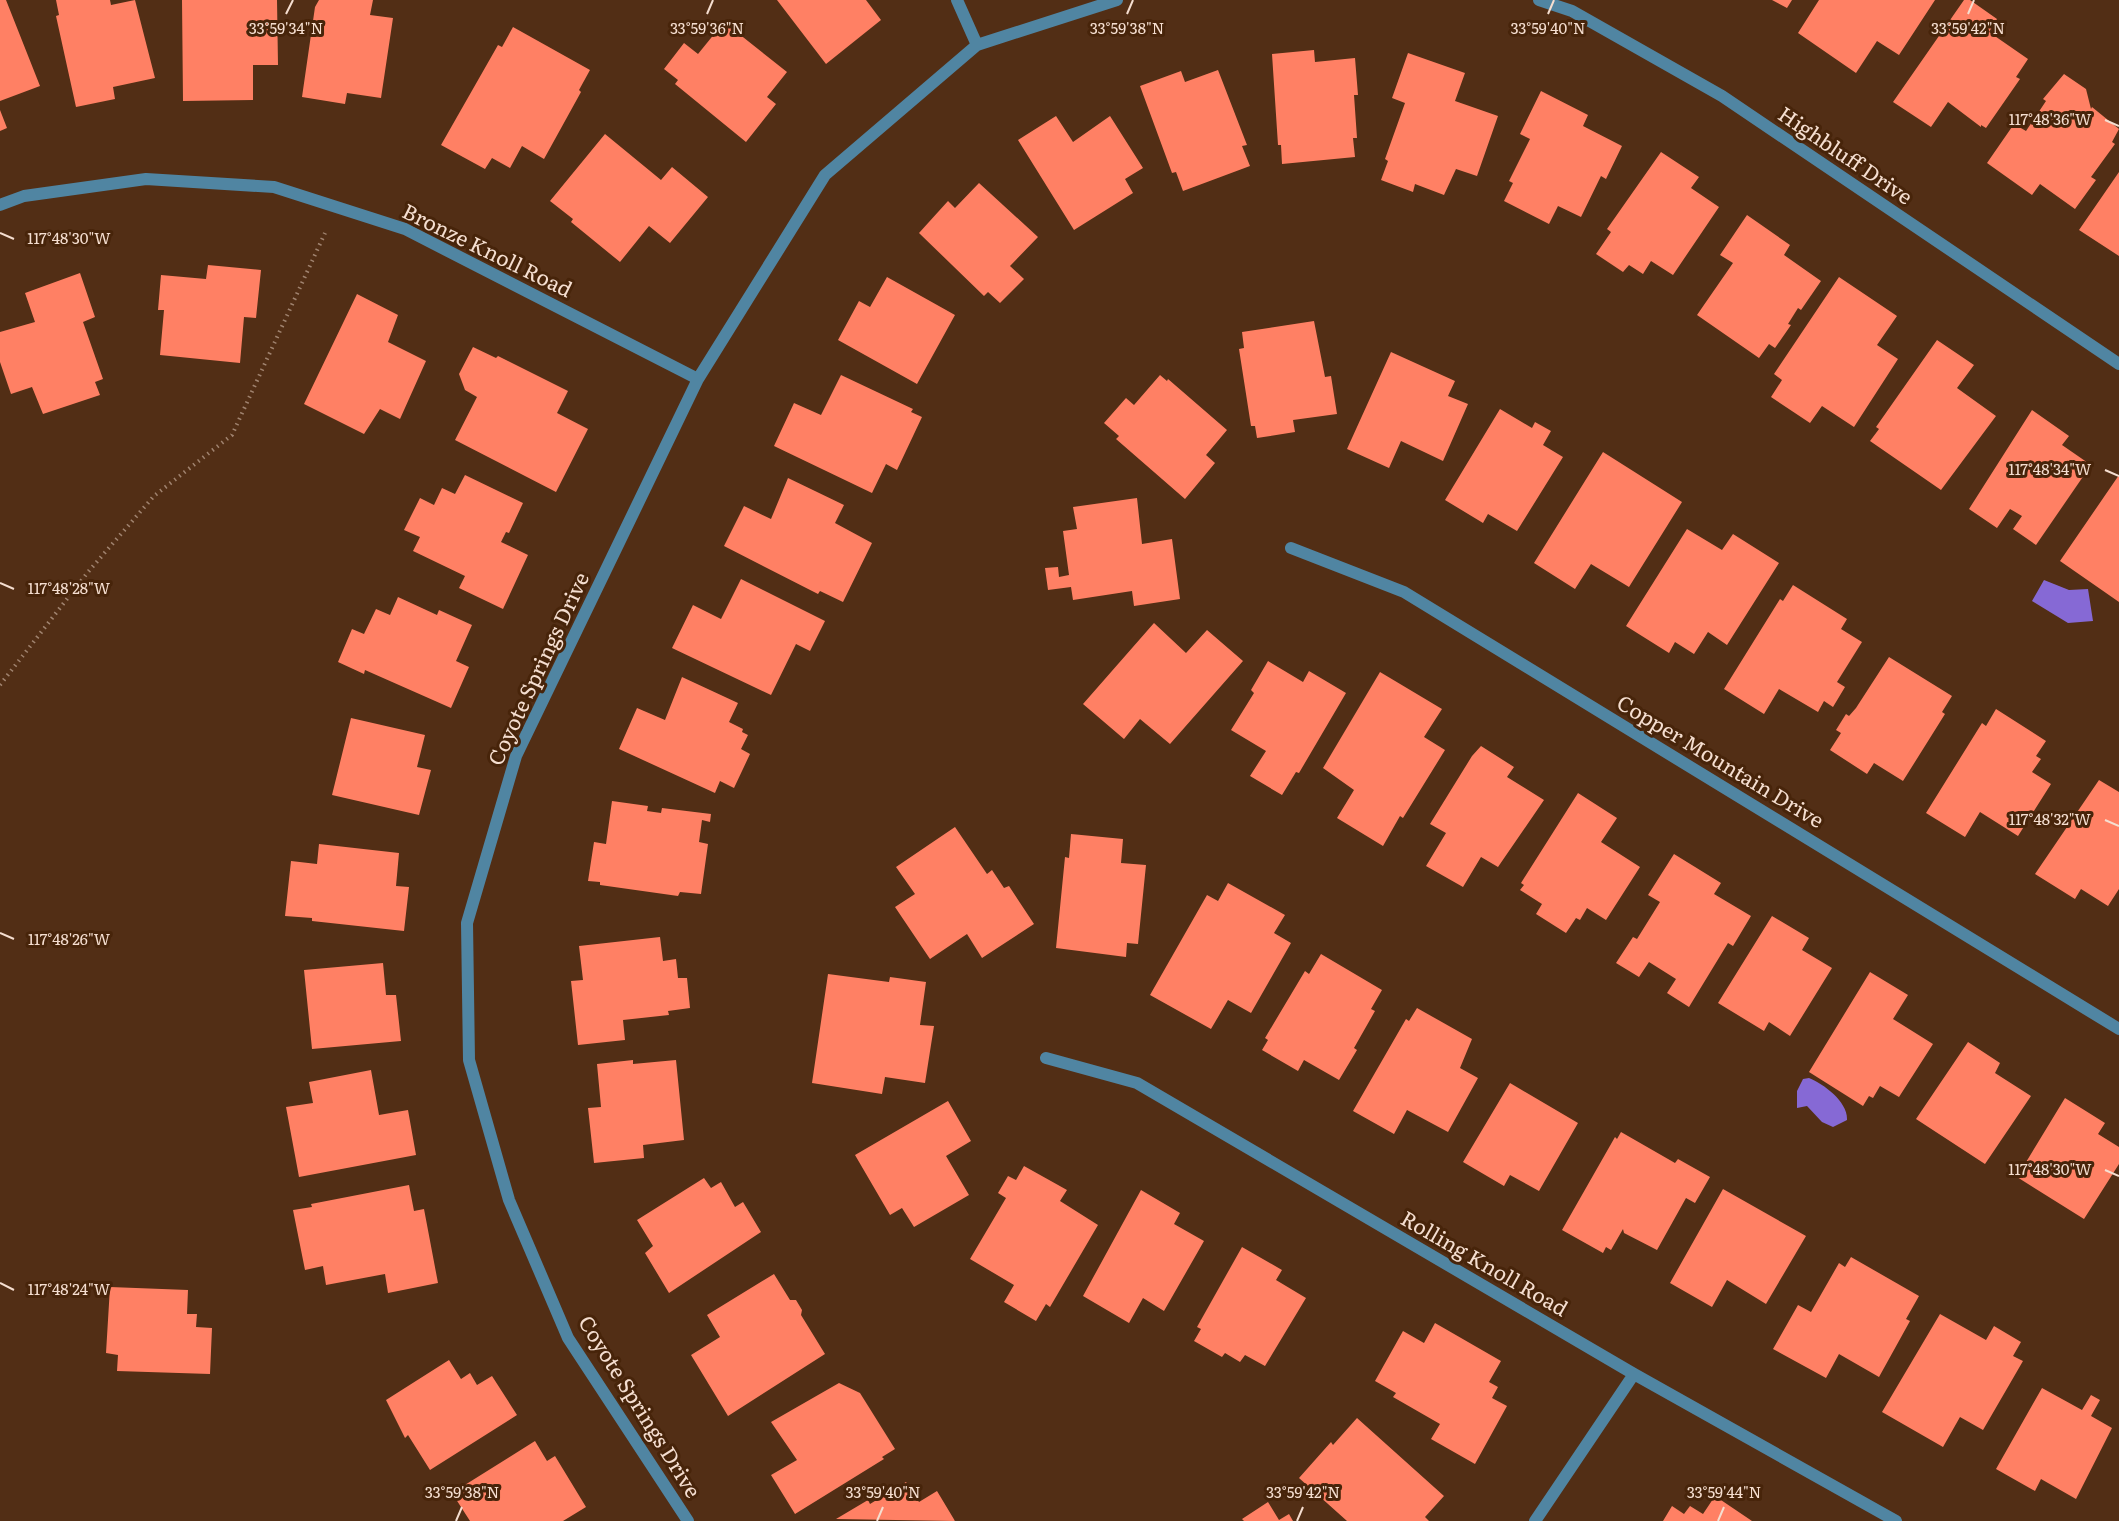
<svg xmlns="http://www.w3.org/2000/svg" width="2119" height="1521" font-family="Literata,serif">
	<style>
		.water { fill: #8669d5 }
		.building { fill: #ff8064 }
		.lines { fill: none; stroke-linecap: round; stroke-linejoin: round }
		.path { stroke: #a0836f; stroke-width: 4; stroke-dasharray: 1.5 4.5; stroke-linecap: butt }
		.street { stroke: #5085a2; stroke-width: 12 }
		.ticks { fill: none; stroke: #f5ded0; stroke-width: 2 }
		.labels { text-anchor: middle; stroke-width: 6; stroke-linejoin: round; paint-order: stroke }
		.street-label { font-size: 21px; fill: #f5ded0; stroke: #47240a }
		.ticks-label { font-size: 15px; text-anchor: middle; fill: #f5ded0; stroke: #47240a; stroke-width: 6; stroke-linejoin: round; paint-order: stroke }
	</style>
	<rect width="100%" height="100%" fill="#522e15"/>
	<path class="water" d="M2044 580 2069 590 2088 589 2093 621 2068 623 2032 601Z
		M1809 1078C1824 1084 1848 1102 1847 1120L1833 1127 1822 1122 1807 1106 1797 1108V1091L1803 1079Z"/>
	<path class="building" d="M0 0H6L40 86 0 101Z
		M56 0H110L111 5 135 0 155 78 113 87 115 99 76 107 56 16 59 15Z
		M182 0H277L278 65H253V100L183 101Z
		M319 0H373L370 15 393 18 381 98 347 93 345 104 302 97 315 7Z
		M777 0H866L881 20 826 64Z
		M1772 0H1792L1787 8Z
		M1819 0H1935L1899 55 1877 41 1856 73 1798 33Z
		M1964 0H1970L1997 19 1989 32 2028 59 2016 77 2020 79 1986 128 1981 125V127L1948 102 1931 127 1893 102Z
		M724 22 787 72 767 97 776 104 746 142 675 84 678 80 664 69 684 43 698 54Z
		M513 27 590 70 579 90 581 92 544 159 522 146 510 168 492 158 485 169 441 145 498 45 502 47Z
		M1314 50 1315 62 1355 58 1358 95H1354L1357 138H1353L1355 157 1282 164 1281 145H1278L1272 54Z
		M1408 53 1465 73 1455 101 1498 116 1477 176 1456 169 1444 195 1415 184 1413 192 1381 180 1388 161 1385 159 1405 103 1392 98Z
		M1218 70 1247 145 1242 146 1250 166 1183 191 1176 172 1172 173 1140 86 1181 71 1185 82Z
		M2064 74 2086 89 2091 109 2092 107 2119 129 2112 142 2115 144 2091 177 2096 180 2075 209 2040 184 2032 195 1987 163 2014 124 2026 131 2046 101 2043 99Z
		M1541 91 1588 115 1583 126 1622 146 1606 179 1601 176 1581 217 1558 206 1549 224 1504 201 1513 183 1509 181 1530 139 1520 134Z
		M0 110 7 128 0 131Z
		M1056 116 1073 142 1110 116 1143 168 1125 179 1133 193 1074 230 1018 140Z
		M605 134 661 180 672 167 708 197 670 243 649 226 620 262 571 222 573 219 550 201Z
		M1661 152 1699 177 1691 188 1719 207 1673 275 1651 261 1643 274 1629 265 1623 272 1596 254 1611 232 1607 229Z
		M2119 172V256L2079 230Z
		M979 183 1038 237 1010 266 1024 279 1000 303 988 292 984 296 919 233 948 201 955 208Z
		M1747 215 1790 245 1784 255 1821 281 1801 310 1798 308 1788 324 1791 325 1775 348 1769 344 1759 358 1697 315 1733 263 1720 255Z
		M208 265 261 270 256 318 244 317 240 363 160 355 164 310H158L161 275 206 279Z
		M80 273 95 317 83 322 103 379 95 382 100 395 43 414 32 387 11 394 0 362V332L35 322 25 293Z
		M887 277 955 315 917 384 838 340 859 301 870 307Z
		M1839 277 1897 316 1877 345 1898 359 1854 427 1822 406 1810 423 1771 397 1782 380 1774 374Z
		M357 294 398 315 388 342 426 361 400 419 380 409 364 434 304 404Z
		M1314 321 1325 377 1331 376 1337 414 1293 420 1295 432 1257 438 1255 426H1251L1239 349 1244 348 1242 332Z
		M1937 340 1974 365 1957 388 1996 416 1941 490 1870 441 1879 429 1876 427Z
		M473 347 496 358 498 356 568 391 557 413 588 429 556 492 455 440 477 397 465 390 459 374Z
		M1391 352 1455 381 1448 396 1468 404 1443 461 1401 441 1389 468 1347 449Z
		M841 375 913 409 911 412 922 417 897 470 886 464 872 493 774 446 794 403 821 415Z
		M1160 375 1167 381 1168 379 1227 430 1206 455 1215 463 1185 499 1116 439 1119 436 1104 423 1126 398 1134 405Z
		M1500 409 1532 428 1535 422 1551 431 1543 445 1563 457 1517 531 1488 514 1483 523 1445 500Z
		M2032 410 2069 436 2062 445 2091 465 2036 545 2013 529 2022 516 2010 509 1997 528 1969 509Z
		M1603 452 1682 502 1629 587 1591 564 1575 589 1534 563Z
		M465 475 523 503 509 533 506 532 501 542 528 555 503 609 459 588 465 576 413 551 420 537 404 530 420 498 434 505 442 488 455 494Z
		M2119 475V602L2060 561Z
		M788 478 844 505 835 523 872 543 843 602 820 591 818 594 724 546 744 506 771 519Z
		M1137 498 1142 544 1172 539 1180 599 1134 606 1132 591 1073 600 1071 587 1048 590 1045 568 1058 567 1059 577 1069 575 1063 531 1077 529 1073 507Z
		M1687 529 1722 550 1733 534 1779 563 1727 645 1708 632 1694 654 1675 642 1669 653 1626 626Z
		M741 579 825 621 810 651 796 644 771 695 672 648 693 605 721 619Z
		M1793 585 1847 619 1841 629 1862 642 1837 682 1845 687 1833 707 1824 701 1818 712 1779 689 1764 714 1724 689 1780 599 1783 601Z
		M398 597 437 615 439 610 472 625 456 661 469 667 451 708 365 670 364 674 338 662 352 629 364 634 376 609 390 615Z
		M1154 623 1186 653 1207 630 1243 661 1170 744 1140 719 1124 739 1083 704Z
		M1889 657 1952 696 1942 712 1945 714 1903 781 1874 763 1867 774 1830 750 1841 733 1836 730 1846 714 1849 716 1856 708Z
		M1268 661 1303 682 1309 671 1346 693 1299 773 1296 772 1282 795 1250 776 1266 751 1231 730 1254 693 1251 690Z
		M1380 672 1442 709 1424 737 1445 750 1403 818 1400 816 1383 846 1337 818 1354 790 1323 768Z
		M682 677 738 703 729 722 743 729 742 732 748 735 741 749 750 754 734 788 720 781 715 793 619 749 637 708 665 720Z
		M1996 709 2046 741 2036 756 2041 759 2032 772 2051 784 2018 836 1980 812 1965 837 1926 813 1982 723 1986 726Z
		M351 718 425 735 417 767 431 770 419 815 332 795Z
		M1481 746 1514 767 1507 777 1544 800 1498 867 1481 857 1463 887 1426 866 1446 833 1430 824 1472 756Z
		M2099 780 2119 792V889L2108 906 2081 889 2075 899 2035 874Z
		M1578 793 1617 818 1601 842 1640 867 1606 920 1587 908 1580 920 1576 918 1566 933 1536 914 1542 904 1520 890 1524 885 1521 883Z
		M612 801 648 806 647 811 661 813 662 808 711 814 710 822 702 820 699 842 708 844 701 894 680 892 678 896 600 885V882L588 881 594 842 606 844Z
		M955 827 987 874 992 870 1004 888 1009 886 1034 924 982 958 967 934 930 959 895 907 915 894 896 867Z
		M1071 834 1123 839 1121 863 1146 865 1138 944 1127 943 1126 957 1056 948 1065 857 1069 858Z
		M319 844 399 853 396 886 409 887 404 931 312 921V918L285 916 291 861 317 864Z
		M1674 854 1721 883 1714 894 1751 916 1733 946 1728 943 1689 1007 1667 993 1676 979 1649 962 1639 977 1616 963 1633 937 1637 939 1660 902 1648 895Z
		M1228 883 1285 915 1274 933 1291 943 1251 1013 1228 1000 1211 1029 1150 995 1207 895 1218 901Z
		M1772 916 1809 938 1802 950 1832 968 1790 1036 1769 1022 1764 1031 1718 1003Z
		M660 937 663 961 676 959 678 978H687L690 1008 668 1011 669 1015 623 1020 625 1040 578 1045 571 981 583 980 579 946Z
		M1321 954 1382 990 1371 1009 1375 1011 1354 1048 1357 1050 1339 1080 1304 1060 1298 1071 1262 1050 1268 1040 1265 1038 1305 971 1309 974Z
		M383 963 386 995H396L401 1041 312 1049 304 970Z
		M1870 972 1908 995 1893 1019 1933 1044 1899 1097 1880 1086 1873 1098 1869 1096 1863 1106 1809 1072Z
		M828 974 889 982 890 977 926 982 920 1025 934 1026 925 1083 885 1077 882 1094 812 1083Z
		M1417 1008 1472 1039 1460 1068 1478 1078 1448 1132 1407 1110 1394 1134 1353 1111 1406 1019 1409 1021Z
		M1968 1042 2000 1063 1995 1073 2031 1096 1985 1164 1916 1119Z
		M633 1060V1064L676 1060 684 1140 643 1145 644 1158 594 1163 588 1108 601 1107 597 1064Z
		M371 1070 379 1115 408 1110 416 1155 299 1177 286 1107 313 1103 309 1082Z
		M1510 1083 1578 1123 1539 1191 1510 1175 1504 1186 1463 1162Z
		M2065 1098 2105 1123 2098 1134 2119 1147V1164L2084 1219 2017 1177Z
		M948 1101 971 1141 946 1156 969 1195 914 1227 902 1208 890 1215 855 1155Z
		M1621 1132 1675 1163 1678 1159 1710 1177 1695 1203 1686 1198 1657 1250 1624 1233 1623 1229 1611 1250 1606 1247 1603 1253 1562 1230 1615 1137 1617 1139Z
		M1024 1166 1067 1190 1060 1201 1098 1225 1050 1307 1046 1304 1036 1321 1004 1302 1014 1285 970 1259 1006 1198 998 1193 1008 1176 1016 1180Z
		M704 1178 711 1188 721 1182 735 1207 743 1202 761 1232 669 1293 645 1253 653 1246 637 1220Z
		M409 1185 414 1211 424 1209 438 1283 388 1293 385 1274 326 1285 323 1266 305 1270 293 1210 312 1207 311 1204Z
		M1723 1189 1806 1236 1766 1304 1727 1280 1712 1307 1670 1283Z
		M1141 1190 1180 1213 1174 1224 1204 1241 1164 1311 1143 1298 1129 1323 1083 1296Z
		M1242 1247 1282 1270 1276 1280 1306 1298 1265 1366 1245 1355 1240 1362 1225 1353 1222 1357 1194 1341 1201 1329 1197 1327Z
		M1851 1257 1919 1296 1906 1319 1910 1321 1879 1377 1839 1354 1826 1378 1773 1349 1798 1305 1811 1312 1839 1263 1845 1267Z
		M774 1274 790 1300H796L802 1310 801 1315 825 1354 728 1416 691 1355 720 1337 707 1315Z
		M110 1287 188 1290 187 1314H197L196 1327 212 1328 210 1374 117 1371 118 1355 106 1353Z
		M1940 1314 1986 1340 1994 1326 2021 1342 2013 1356 2023 1361 1983 1430 1960 1417 1943 1447 1882 1412Z
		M1435 1323 1501 1361 1489 1382 1498 1387 1492 1398 1507 1406 1475 1464 1431 1439 1440 1424 1393 1397 1396 1393 1375 1381 1403 1331 1424 1343Z
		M449 1360 461 1379 470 1373 477 1385 492 1376 517 1415 430 1470 408 1435 405 1438 386 1400Z
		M839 1383 860 1393 895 1449 882 1457 884 1459 795 1514 771 1475 797 1460 771 1422Z
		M2042 1388 2082 1410 2091 1395 2100 1400 2091 1416 2112 1428 2076 1499 2041 1479 2035 1491 1996 1469Z
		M1357 1418 1444 1496 1425 1517 1429 1521H1347L1299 1478 1331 1442 1333 1445Z
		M535 1441 547 1461 555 1456 586 1507 563 1521H470L452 1493Z
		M906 1482 919 1502 937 1491 955 1521 836 1519 868 1500 870 1504Z
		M1715 1496 1752 1521H1663L1672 1506 1684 1514 1690 1506 1703 1514Z
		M1268 1502 1279 1520 1289 1514 1293 1521H1244L1242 1519Z"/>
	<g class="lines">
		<path class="path" d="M0 685 88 572 154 496 232 435 325 233"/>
		<path class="street" d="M957 0 977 45
			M1539 0 1572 11 1722 96 2119 364
			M0 205 24 196 146 179 274 187 405 229 698 379
			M1291 548 1404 592 2119 1029
			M1046 1058 1137 1083 1634 1374 1896 1521
			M688 1521 568 1338 509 1200 469 1060 467 923 516 756 698 379 825 175 977 45 1117 0
			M1535 1521 1634 1374"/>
	</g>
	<path class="ticks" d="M286 14 293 0M707 14 713 0M1127 14 1133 0M1548 14 1554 0M1968 14 1974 0M2105 120 2119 126M0 233 14 239M2105 470 2119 476M0 583 14 589M2105 820 2119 826M0 933 14 939M2105 1170 2119 1176M0 1283 14 1290M456 1521 462 1507M877 1521 883 1507M1297 1521 1303 1507M1718 1521 1724 1507"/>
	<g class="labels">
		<g class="street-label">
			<text transform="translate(1845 156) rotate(34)" y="7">Highbluff Drive</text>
			<text transform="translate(487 251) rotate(26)" y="7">Bronze Knoll Road</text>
			<text transform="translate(539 669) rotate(-65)" y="7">Coyote Springs Drive</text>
			<text transform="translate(1720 762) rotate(31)" y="7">Copper Mountain Drive</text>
			<text transform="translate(1484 1264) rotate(30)" y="7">Rolling Knoll Road</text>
			<text transform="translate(639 1407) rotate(58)" y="7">Coyote Springs Drive</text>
		</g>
	</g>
	<g class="ticks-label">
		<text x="286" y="34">33°59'34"N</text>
		<text x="707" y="34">33°59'36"N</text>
		<text x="1127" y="34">33°59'38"N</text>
		<text x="1548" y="34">33°59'40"N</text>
		<text x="1968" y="34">33°59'42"N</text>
		<text x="2050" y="125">117°48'36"W</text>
		<text x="69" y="244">117°48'30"W</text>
		<text x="2050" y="475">117°48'34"W</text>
		<text x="69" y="594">117°48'28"W</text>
		<text x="2050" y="825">117°48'32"W</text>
		<text x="69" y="945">117°48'26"W</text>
		<text x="2050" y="1175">117°48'30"W</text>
		<text x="69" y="1295">117°48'24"W</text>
		<text x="462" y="1498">33°59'38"N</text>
		<text x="883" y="1498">33°59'40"N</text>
		<text x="1303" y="1498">33°59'42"N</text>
		<text x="1724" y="1498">33°59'44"N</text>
	</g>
</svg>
